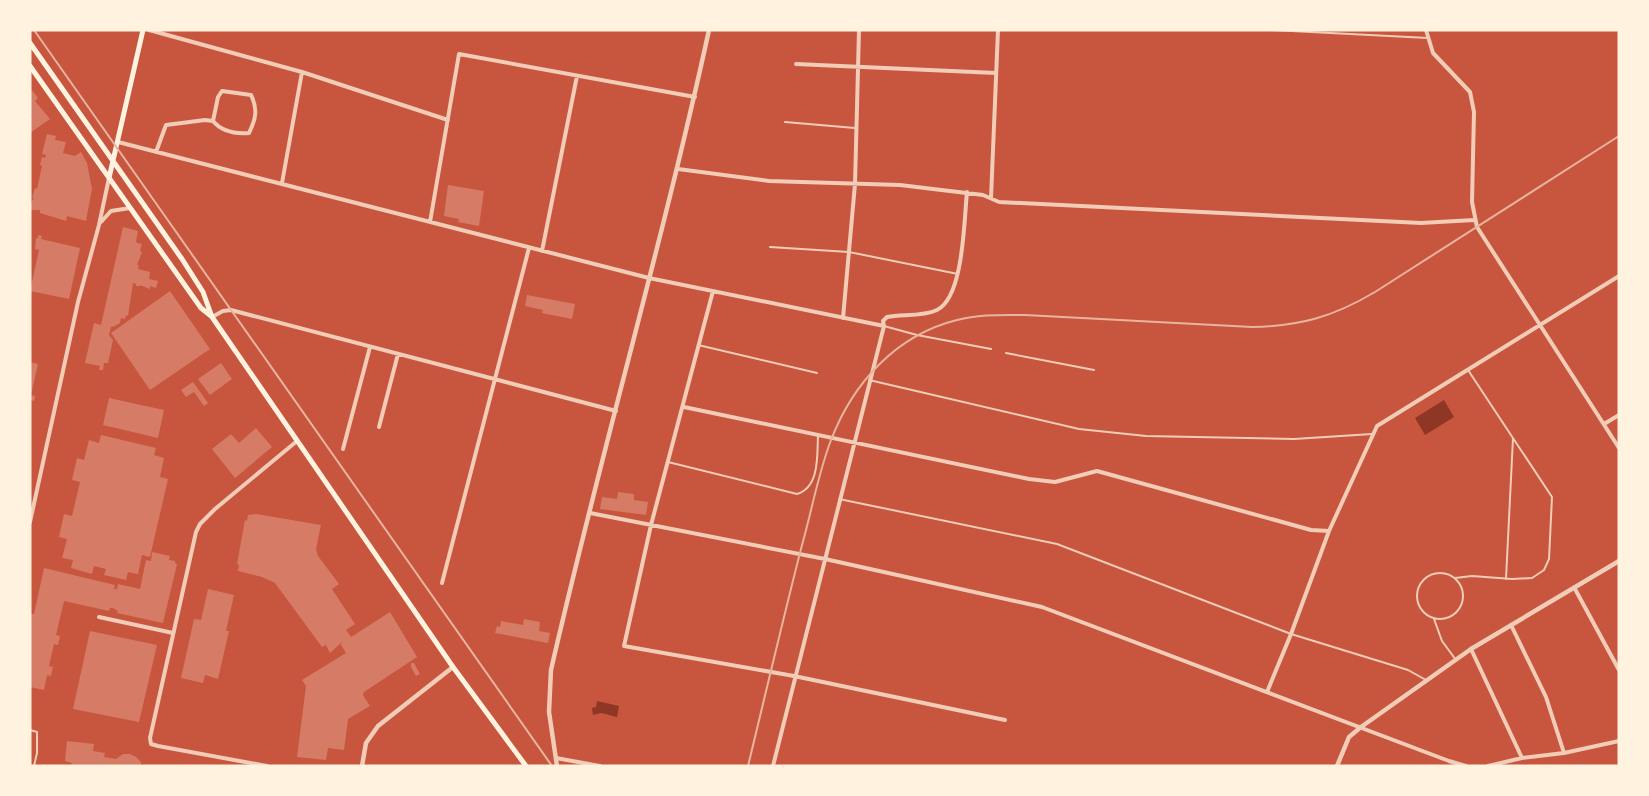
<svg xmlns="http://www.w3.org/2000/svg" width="1649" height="796" font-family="'Golos Text',sans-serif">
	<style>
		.water { fill: #8f3625 }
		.building { fill: #d67c66 }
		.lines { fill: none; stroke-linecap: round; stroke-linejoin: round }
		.service { stroke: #f1ccb7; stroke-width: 2 }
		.minor { stroke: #f1ccb7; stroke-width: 4 }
		.tertiary { stroke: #f1ccb7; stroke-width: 4.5 }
		.secondary { stroke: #fff3e0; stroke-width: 5 }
		.rail { stroke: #e9b49f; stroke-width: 2 }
	</style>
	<rect width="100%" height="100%" fill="#c8553d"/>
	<path class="water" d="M1444 400 1454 417 1425 435 1415 418Z
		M597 701 619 706 617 717 601 713 593 715 592 708 596 707Z"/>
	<path class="building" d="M32 90 38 98 35 101 50 119 30 133V118L32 116 30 114V91Z
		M47 134 56 136 55 140 66 142 63 153 75 156 81 152 87 163 92 189 86 221 67 216 66 221 40 213V210H30V204L34 198H32L35 188 37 189 42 166 40 165 42 157 45 158 46 155 42 154Z
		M448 185 484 191 479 226 458 222 459 219 444 216Z
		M123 227 138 231 136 241 137 243 142 244 140 251 142 252 137 265H139L138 269 150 272 149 279 158 281 156 288 150 286V289L140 285V286H136V284L133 283 128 316 126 315 125 319 121 318 120 323 115 326 111 327 109 335 113 340 108 363H104L103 370H99L100 366 85 363 94 323 101 325Z
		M38 235 42 236 41 239 80 248 69 299 30 291 39 250 35 249 36 238H38Z
		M170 291 210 349 150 390 111 333Z
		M527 295 575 304 572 319 542 313 543 310 525 306Z
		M30 362 38 364 31 395 35 396 34 401 30 400Z
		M221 363 232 379 210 395 198 379Z
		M193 382 208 403 204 406 194 392 186 397 181 390Z
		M109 398 164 410 158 438 103 425Z
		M256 428 272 447 235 478 212 449 231 434 239 443Z
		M101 435 156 448 154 455 164 458 160 477 168 479 150 557 142 555 138 574 128 572 126 580 104 575 106 569 94 566 92 574 71 568 73 560 62 558 67 539 59 537 64 514 72 516 80 482 72 480 77 458 84 460 89 440 99 443Z
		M618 492 634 494V500L648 502 646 515 600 509 602 497 617 499Z
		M256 514 321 525 316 549 318 556 339 584 332 589 355 624 346 630 351 637 390 612 417 657 364 692 363 695 370 706 348 719 344 750 328 748 326 760 297 757 306 686 302 680 346 653 341 645 342 642 330 653 326 645 322 647 275 583 262 577 238 571 239 565 237 564 245 520 247 521 248 515Z
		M152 552 170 556 169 560 175 561V563L177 564 163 623 117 613 118 611 113 608H110L109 611 64 601 56 635 60 636 58 645 54 644 49 666 53 667 51 676 47 675 44 690 30 687V614H34L44 568 115 585 114 589H117L118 584 140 589 146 560 151 561Z
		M208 589 234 595 226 631H229L218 679 205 675 203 683 181 678 194 619 201 620Z
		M524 619 540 622 539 631 550 633 548 643 495 633 497 626 500 627 501 621 523 625Z
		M90 631 157 645 139 722 73 709Z
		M411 663H414L420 674 416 676 411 667Z
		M67 741 94 744 93 751 105 753 104 757 116 759 123 754H130L136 757 141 762V766H71L72 763 65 761Z"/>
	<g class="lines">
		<path class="service" d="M1272 30 1428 38
			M785 122 855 128
			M770 247 849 252 958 274
			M884 326 917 335 991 349
			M698 345 817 373
			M1006 353 1094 370
			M869 380 1079 429 1146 436 1294 439 1372 434
			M668 462 797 494C820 487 817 455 818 435
			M839 499 1057 544 1291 634 1408 670 1426 680
			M1417 596a23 23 0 1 1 46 0a23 23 0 1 1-46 0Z
			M1455 578 1472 576 1512 579 1532 578 1544 570 1549 559 1552 497 1468 370
			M1506 579 1513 438
			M1434 619 1442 641 1456 660
			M30 730 37 732V753L34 766"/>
		<path class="minor" d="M149 30 302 72 448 120
			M1426 30 1433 53 1470 92 1474 112 1472 202 1477 227 1619 448
			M796 64 996 73
			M118 142 649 278 884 326
			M156 152 166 125 205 120 213 121C222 132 235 134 249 133 256 119 258 109 251 95L222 91 218 97 213 121
			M678 169 769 181 900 185 983 195 999 202 1421 223 1474 220
			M282 183 302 72
			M991 198 998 30
			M101 222 111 211 130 208
			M430 222 459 54 695 97
			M542 251 577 76
			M713 291 651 525 624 646 794 676 1005 720
			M212 317 223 311 231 310 616 411
			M843 318 855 184 859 30
			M684 407 1029 479 1055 482 1097 471 1311 530 1329 531
			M1604 424 1619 415
			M379 427 398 354
			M343 449 370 347
			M590 513 825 559 1042 607 1449 761 1466 766
			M30 522 78 302 99 225 109 178
			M442 583 529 248
			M1575 589 1619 670
			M99 617 173 633
			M1511 625 1546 697 1564 753
			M1471 649 1522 758
			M1267 692 1291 634 1329 531 1377 426 1619 276
			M556 758 600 766
			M267 766 158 746 151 744 150 738 196 532 200 524 215 509 297 441
			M773 766 884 326 883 321 887 317C902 314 922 317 937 310 964 297 964 219 967 192
			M1488 766 1522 758 1564 753 1619 741"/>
		<path class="tertiary" d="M362 766 366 743 378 726 453 667
			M557 766 549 712 551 670C600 456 662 245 709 30
			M1337 766 1349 737 1361 727 1471 649 1619 561"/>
		<path class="secondary" d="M30 43 182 259 203 292 212 317 453 667 526 766
			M30 66 201 308 211 316
			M109 178 143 30"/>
		<path class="rail" d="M34 30 552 766
			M748 766C766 692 783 619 802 545 812 510 818 474 831 440 853 383 896 335 957 320 979 314 1002 315 1025 315L1252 327C1300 326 1333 317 1375 292L1619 136"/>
	</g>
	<rect width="1649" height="796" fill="none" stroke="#fff3e0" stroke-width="63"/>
</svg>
